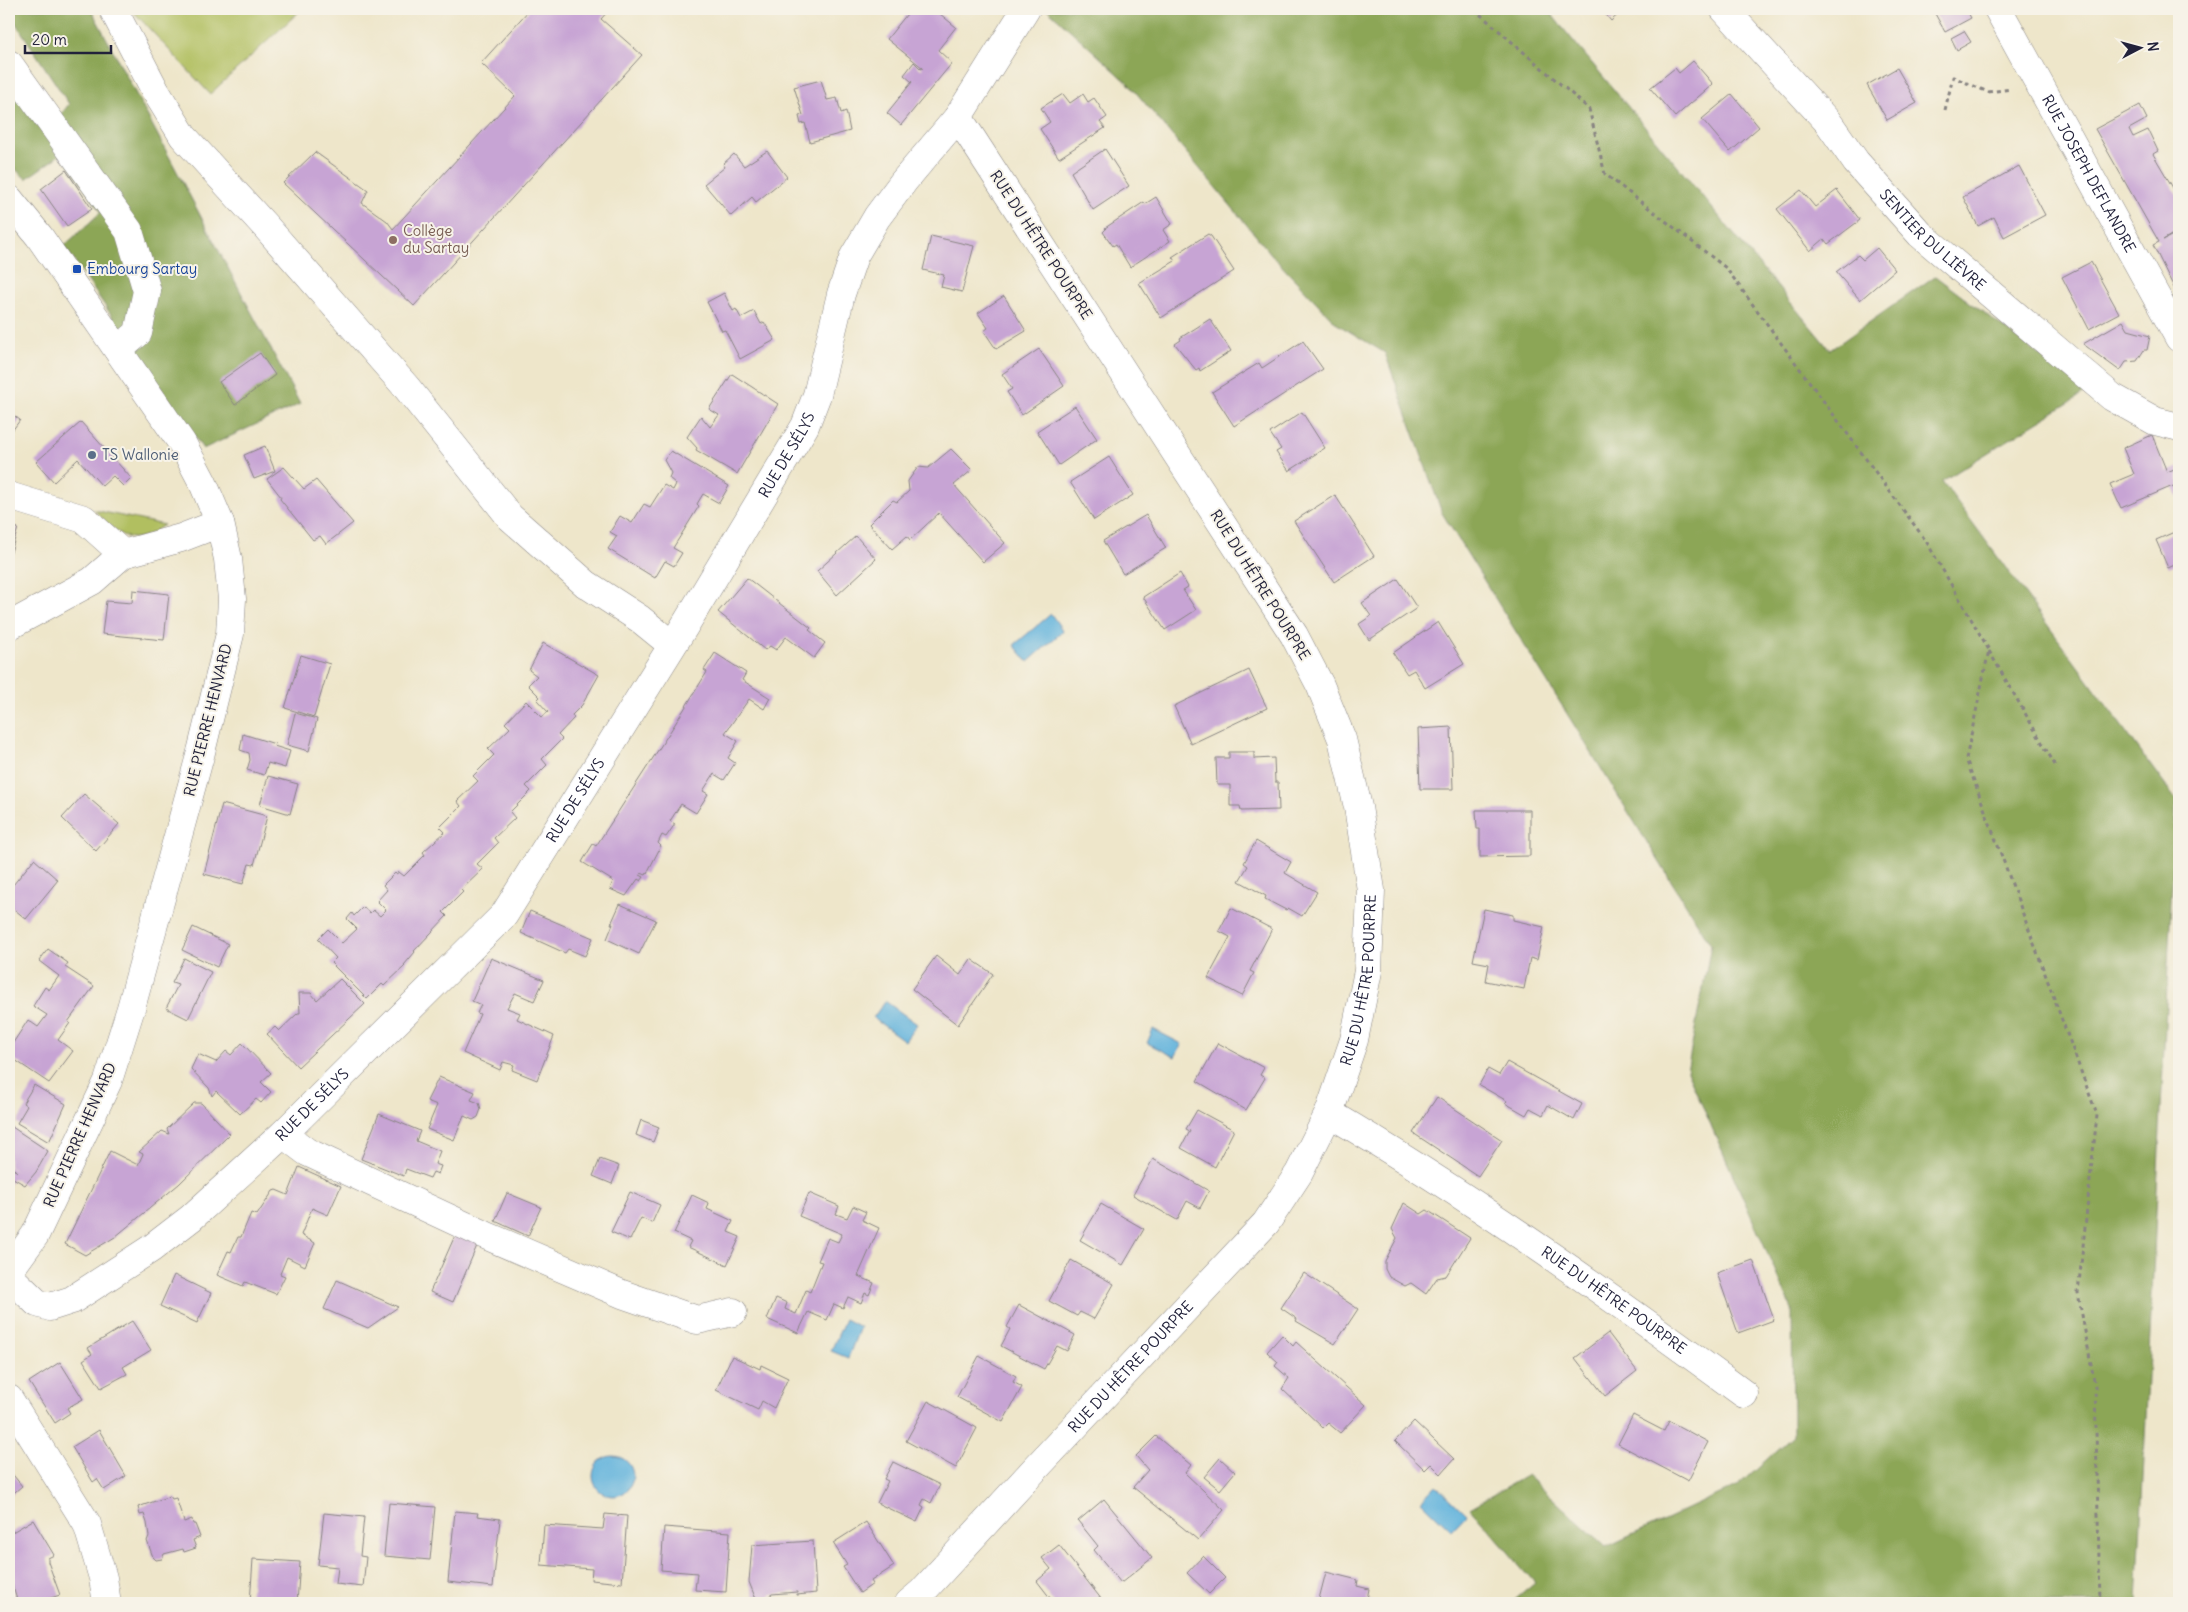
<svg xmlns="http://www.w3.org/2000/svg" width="2188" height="1612" font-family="Delius,sans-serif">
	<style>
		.green { fill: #b1bf61; stroke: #6a704e }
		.forest { fill: #8ca657; stroke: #576449 }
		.water { fill: #61b2dc; stroke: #426a8c }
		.building { fill: #c7a4d4 }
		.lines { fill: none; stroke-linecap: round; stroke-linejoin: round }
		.minor-casing { stroke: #888482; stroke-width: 29 }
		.major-casing { stroke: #888482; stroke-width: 29 }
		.path { stroke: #888482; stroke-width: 3; stroke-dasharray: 4 4; stroke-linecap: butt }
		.minor { stroke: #fff; stroke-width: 28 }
		.major { stroke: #fff; stroke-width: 28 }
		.education-dot { fill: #8d6e63; stroke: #f7f3e8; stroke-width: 2 }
		.transit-dot { fill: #1a4fb4; stroke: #f7f3e8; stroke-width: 2 }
		.service-dot { fill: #5c6f8a; stroke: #f7f3e8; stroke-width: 2 }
		.labels { text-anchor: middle; stroke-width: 4; stroke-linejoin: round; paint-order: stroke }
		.street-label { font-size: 15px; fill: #22223b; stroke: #f7f3e8 }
		.education-label { font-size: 15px; fill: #785e54; stroke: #f7f3e8; text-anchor: start }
		.transit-label { font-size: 15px; fill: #164399; stroke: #f7f3e8; text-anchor: start }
		.service-label { font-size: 15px; fill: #4e5e75; stroke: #f7f3e8; text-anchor: start }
	</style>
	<rect width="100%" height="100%" fill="#f7f3e8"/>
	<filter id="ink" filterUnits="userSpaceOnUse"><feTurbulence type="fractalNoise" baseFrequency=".02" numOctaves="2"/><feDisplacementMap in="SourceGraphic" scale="10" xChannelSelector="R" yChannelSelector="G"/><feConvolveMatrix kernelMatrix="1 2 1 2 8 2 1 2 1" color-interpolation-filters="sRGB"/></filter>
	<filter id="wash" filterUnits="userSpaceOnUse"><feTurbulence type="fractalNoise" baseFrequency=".0096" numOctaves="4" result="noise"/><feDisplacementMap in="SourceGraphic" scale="20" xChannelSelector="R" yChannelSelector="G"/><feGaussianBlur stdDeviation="1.12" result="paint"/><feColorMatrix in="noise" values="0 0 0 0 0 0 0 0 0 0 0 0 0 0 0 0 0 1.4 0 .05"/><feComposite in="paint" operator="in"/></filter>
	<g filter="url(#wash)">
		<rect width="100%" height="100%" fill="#eee6ca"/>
		<path class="green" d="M133 9H302L210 94 132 10Z
			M94 510 164 525C129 550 121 536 94 510Z"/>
		<path class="forest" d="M9 9H91L300 404 203 449 64 246 101 212 61 154 26 179 9 163V82L45 135 69 104 9 13Z
			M1047 9H1547L1830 350 1935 276 2088 391 1942 481 2176 800 2137 1603H1511L1535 1583 1470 1508 1527 1475 1606 1547 1737 1486 1793 1436 1792 1309 1687 1071 1711 945 1442 513 1385 353 1337 324 1277 261 1128 83Z"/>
		<path class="water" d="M1051 614 1063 631 1028 662 1014 645Z
			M885 1001 917 1024 905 1041 873 1018Z
			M1153 1029 1182 1044 1175 1057 1147 1043Z
			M845 1319 860 1327 848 1358 831 1351Z
			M593 1476a20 20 0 1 1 40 0a20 20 0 1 1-40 0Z
			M1436 1485 1467 1515 1452 1531 1421 1501Z"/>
		<g id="blocks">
			<path class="building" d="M530 9H607L609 10 601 19 642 55 414 306 283 183 315 152 368 190 362 203 387 221 393 229 515 96 481 63Z
				M911 9H934L956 27 938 50 952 63 901 125 887 113 912 82 904 75 914 62 921 69 923 68 887 39Z
				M1601 9H1624L1611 21Z
				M1935 9H1966L1971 18 1945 32 1933 10Z
				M1964 31 1971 42 1957 50 1951 38Z
				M1693 61 1713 84 1675 117 1650 88 1675 68 1679 73Z
				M1897 68 1917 103 1887 120 1867 85Z
				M821 80 827 100 837 98 841 113 846 111 850 131 810 142 805 123 801 124 799 116 803 115 794 87Z
				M1063 94 1070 103 1083 94 1088 102 1094 98 1107 117 1100 122 1105 128 1059 158 1040 129 1050 122 1041 108Z
				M1732 94 1759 127 1730 152 1702 119Z
				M2140 105 2147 119 2129 129 2133 137 2148 130 2158 151 2153 154 2179 198V202L2176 204 2179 209V230L2163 240 2177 233 2179 238V298L2153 245 2159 242 2095 129Z
				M1105 149 1129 186 1093 210 1071 172Z
				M767 151 787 177 756 202 752 197 731 216 704 184 725 167 723 164 734 154 744 166Z
				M2019 166 2045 215 2004 237 1994 217 1978 226 1963 197Z
				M66 170 92 209 67 226 41 189Z
				M1801 190 1815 207 1837 190 1860 220 1828 244 1824 239 1810 251 1777 209Z
				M1156 197 1172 224 1163 230 1170 241 1130 267 1116 244 1113 246 1103 232 1106 229 1105 228 1144 202 1145 204Z
				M1208 234 1211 236 1234 271 1161 318 1139 283 1175 261 1172 257Z
				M931 236 974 246 962 292 941 287 944 275 923 270Z
				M1877 248 1895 270 1860 300 1836 272 1858 255 1863 260Z
				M2091 262 2119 313 2089 329 2062 277Z
				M724 293 733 311 736 309 741 318 754 311 761 324 764 322 775 340 740 359 725 330 722 331 707 302Z
				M1004 296 1026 331 996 349 984 331 988 328 978 313Z
				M1210 319 1231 351 1200 371 1199 368 1196 370 1175 344 1181 340 1180 338Z
				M2123 321 2128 330 2150 336 2147 350H2144L2137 361 2126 362 2120 371 2083 344Z
				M1303 341 1323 369 1234 426 1212 392 1259 363 1262 368Z
				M1039 349 1064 386 1022 415 1007 392 1012 389 1002 374Z
				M260 353 275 375 235 405 219 382Z
				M732 374 778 404 737 474 696 450 697 448 687 437 701 416 710 427 719 415 709 409Z
				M1075 406 1097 439 1059 465 1037 431Z
				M9 412 20 420 9 435Z
				M1302 412 1325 448 1289 471 1276 452 1281 449 1270 433Z
				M81 422 131 478 123 486 113 476 102 486 78 459 54 482 36 462Z
				M2152 435 2167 472 2179 467V495L2177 496 2173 486 2121 508 2110 484 2134 474 2123 448Z
				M265 446 275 471 254 479 244 455Z
				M951 449 972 470 954 485 1005 543 983 562 939 513 910 540 907 536 892 549 869 524 893 500 897 502 909 491 908 481 918 467 928 468Z
				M671 451 729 486 719 503 703 494 697 504 699 506 673 548 682 553 674 566 665 561 655 578 608 549 617 536 610 532 620 516 632 523 644 504 650 507 664 485 673 490 676 484 669 478 671 473 664 460Z
				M1109 457 1133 495 1094 520 1070 482Z
				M284 467 304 489 316 480 353 523 326 544 320 536 313 540 280 499 281 497 267 479Z
				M1335 495 1374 556 1334 582 1294 521Z
				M1146 515 1166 548 1123 574 1103 541Z
				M9 525 18 528 9 559Z
				M2179 530V563L2168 568 2156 540Z
				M856 536 876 559 837 595 817 571Z
				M1180 573 1188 587 1183 590 1196 610 1165 630 1143 597Z
				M747 578 811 628 809 630 825 643 814 658 786 637 776 650 770 646 765 650 718 612Z
				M1398 579 1417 608 1369 640 1359 624 1371 616 1362 603Z
				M133 590 169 594 164 640 102 634 106 601 132 603Z
				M1438 622 1464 664 1425 688 1414 670 1407 674 1393 653Z
				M543 643 599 675 582 705 572 715 574 718 558 735 562 739 542 759 547 765 526 786 531 791 510 812 515 818 494 838 498 843 477 864 483 869 461 890 463 892 443 912 447 916 414 951 415 952 404 965 405 966 384 986 382 984 367 999 331 963 336 958 318 939 328 929 342 943 357 929 347 919 352 913 354 916 363 907 370 913 373 910 380 916 386 910 377 901 387 890 383 885 395 873 396 874 399 872 404 876 425 855 423 852 445 832 440 827 461 806 457 801 478 781 473 776 494 755 488 749 510 728 505 723 526 701 542 717 548 712 537 700 540 697 528 685 537 676 529 670Z
				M715 653 746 673 742 680 770 698 764 709 749 699 725 733 738 741 728 758 735 763 724 780 714 774 703 791 708 794 696 813 681 804 670 821 675 824 666 837 662 835 658 843 661 846 646 875 641 873 640 875 644 877 641 881 638 879 626 896 610 889 613 881 582 862 593 844 596 846 675 724 707 672 704 670Z
				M301 655 330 664 314 717 285 708Z
				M1249 670 1267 708 1191 744 1174 706Z
				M295 713 317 719 309 751 287 745Z
				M1451 727 1453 789H1420L1418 729Z
				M243 734 275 744 274 746 290 751 285 768 268 763 264 775 247 770 250 760 249 753 240 750Z
				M1229 752H1254V759L1274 758 1275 782H1278L1279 810 1241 811 1240 806H1230V785H1217L1216 758H1229Z
				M268 776 298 784 290 814 260 805Z
				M84 794 119 824 96 851 62 818Z
				M222 804 267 816 254 865 249 864 243 884 204 874Z
				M1476 810H1530V856L1480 857V829H1477Z
				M1256 841 1291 862 1285 873 1317 892 1302 916 1288 908 1286 910 1265 899 1266 896 1239 881 1248 866 1244 863Z
				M34 859 58 880 26 919 9 905V890Z
				M620 904 656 920 639 954 607 939 613 924H611Z
				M1231 908 1272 929 1250 971 1254 973 1242 996 1208 978 1230 937 1219 931Z
				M1484 909 1513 915V920L1544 927 1537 960 1530 958 1524 989 1486 981 1489 964 1473 961Z
				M530 911 593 938 585 956 568 949 565 953 521 933Z
				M193 927 228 944 217 967 182 950Z
				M48 949 68 963 65 967 94 986 68 1022 70 1023 58 1040 73 1051 49 1083 9 1056V1049L28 1020 38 1027 47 1015 33 1006 45 987 49 990 59 976 39 961Z
				M936 956 960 975 971 959 993 974 958 1025 912 989Z
				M184 958 211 972 188 1019 166 1008 178 985 172 983Z
				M491 958 544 980 534 1001 515 993 507 1008 520 1013 517 1019 554 1036 537 1080 512 1070 514 1065 503 1062 500 1070 463 1053 480 1014 477 1013 481 1005 472 1001Z
				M340 979 365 1004 298 1067 267 1034 275 1027 279 1031 298 1013H300L299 993H311L317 1000Z
				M242 1043 271 1073 261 1082 271 1092 261 1103 256 1099 240 1114 216 1091 212 1096 209 1088 191 1069 198 1054 216 1062 226 1051 231 1055Z
				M1218 1043 1264 1068 1260 1075 1265 1078 1246 1110 1197 1081Z
				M1507 1062 1582 1104 1574 1120 1548 1105 1543 1115 1530 1108 1526 1115 1505 1103 1507 1101 1479 1085 1488 1069 1499 1075Z
				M439 1077 475 1092 471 1100 479 1103 481 1109 478 1117 473 1120 464 1116 454 1140 427 1129 437 1105 427 1101Z
				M34 1085 66 1104 49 1142 17 1123 27 1106 23 1103Z
				M1437 1097 1502 1140 1478 1176 1413 1133Z
				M194 1103H201L230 1134 179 1184 115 1237 85 1255 65 1244 110 1151 138 1165 143 1154 139 1152 162 1131 169 1134 167 1129Z
				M1197 1110 1234 1130 1215 1167 1181 1148 1190 1131 1186 1129Z
				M379 1114 420 1131 416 1141 440 1151 435 1164 441 1166 438 1174 433 1172 430 1178 406 1169 404 1176 361 1159Z
				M641 1120 659 1127 653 1142 636 1135Z
				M9 1125 48 1151 36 1172 25 1185 13 1178 9 1185V1167L18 1172 9 1166V1147L11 1143 9 1141Z
				M600 1159 619 1166 612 1184 593 1176Z
				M1153 1159 1209 1191 1200 1208 1187 1201 1177 1220 1133 1195Z
				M299 1167 341 1186 328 1215 312 1208 301 1235 315 1243 305 1266 287 1257 280 1274 285 1276 276 1294 245 1282 243 1286 217 1275 228 1251 231 1252 238 1237H241L251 1213 257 1215 273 1191 276 1190 288 1195Z
				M630 1192 660 1205 652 1223 641 1218 630 1240 611 1232Z
				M507 1193 541 1207 528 1236 495 1221Z
				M809 1193 839 1206 836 1214 847 1218 853 1206 866 1212 862 1220 879 1228 858 1276 874 1283 869 1295 865 1293 861 1303 848 1297 843 1308 834 1304 827 1320 808 1312 798 1333 767 1319 776 1298 787 1303 785 1309 796 1314 806 1290 810 1292 822 1262 818 1261 828 1238 838 1242 842 1234 799 1216Z
				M692 1195 709 1203 707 1209 733 1221 728 1232 740 1237 727 1265 688 1247 691 1241 674 1233Z
				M1404 1203 1421 1214 1427 1210 1470 1238 1446 1276 1437 1278 1426 1294 1411 1283 1405 1286 1389 1277 1385 1269V1261L1397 1238 1392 1229Z
				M1101 1204 1144 1229 1123 1265 1080 1240Z
				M457 1231 479 1241 453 1302 430 1292Z
				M1071 1260 1114 1284 1094 1319 1080 1312 1077 1316 1049 1301Z
				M1753 1260 1774 1320 1738 1333 1717 1273Z
				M1304 1273 1358 1309 1335 1344 1296 1321 1297 1319 1281 1308Z
				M174 1275 211 1293 197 1323 160 1306Z
				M337 1280 398 1307 368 1328 324 1309Z
				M1019 1305 1075 1335 1067 1351 1057 1346 1044 1369 1001 1346 1010 1329 1007 1327Z
				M132 1321 151 1350 123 1367 127 1374 101 1388 83 1360 92 1354 88 1348Z
				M1608 1333 1637 1371 1605 1396 1575 1358Z
				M1282 1335 1293 1346 1296 1342 1366 1405 1340 1433 1328 1423 1323 1428 1282 1389 1289 1378 1275 1366 1278 1362 1267 1352Z
				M732 1356 760 1369 761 1365 788 1378 774 1408 762 1401 758 1410 716 1390Z
				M979 1356 1016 1376 1013 1382 1022 1387 1003 1422 957 1397Z
				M60 1362 83 1399 67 1408 70 1413 55 1423 29 1382Z
				M928 1401 977 1428 956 1468 906 1441Z
				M1633 1415 1664 1431 1669 1421 1708 1442 1688 1481 1618 1444Z
				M1414 1421 1454 1459 1441 1474 1431 1464 1425 1470 1395 1441Z
				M99 1430 126 1476 104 1490 97 1479 93 1482 72 1447Z
				M1156 1436 1191 1465 1185 1473 1224 1510 1198 1540 1133 1487 1148 1470 1136 1456Z
				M1220 1458 1235 1472 1220 1490 1204 1477Z
				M893 1462 940 1485 931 1503 924 1499 921 1505 924 1507 917 1522 877 1503 888 1481 884 1479Z
				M9 1470 22 1486 9 1497Z
				M170 1496 172 1499 176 1498 184 1522 192 1519 193 1524H195L200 1537 193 1540 196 1548 184 1552 183 1549 164 1554 162 1559 156 1560 153 1557 147 1541 149 1536 147 1523 144 1514 140 1515 138 1507Z
				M1104 1499 1152 1558 1121 1583 1094 1550 1098 1546 1078 1521Z
				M389 1503 435 1507 430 1560 384 1556Z
				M455 1511 478 1513 477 1516 500 1519 493 1587 448 1582Z
				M324 1513 364 1517 360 1556 366 1557 363 1587 336 1584 338 1567 318 1565Z
				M605 1514 627 1516 622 1583 591 1580 592 1569 541 1565 544 1525 603 1529Z
				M33 1520 54 1555 48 1558V1562L60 1595 35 1603H18L9 1574V1534Z
				M866 1522 894 1566 871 1581 873 1584 860 1593 843 1567 847 1565 833 1543Z
				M664 1527 730 1532 726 1592 695 1590 697 1573 661 1570Z
				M813 1541 816 1593 797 1595V1592L772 1594 765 1599 755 1597 749 1582 752 1545Z
				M1059 1545 1102 1600 1098 1603H1054L1037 1581 1051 1569 1042 1558Z
				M1203 1556 1225 1578 1209 1594 1187 1573Z
				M253 1559 300 1562 297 1603H250Z
				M1326 1572 1358 1580 1357 1586 1369 1589 1367 1599 1372 1600 1371 1603H1318Z"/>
		</g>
	</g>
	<g filter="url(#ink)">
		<use href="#blocks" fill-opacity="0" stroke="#888482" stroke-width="1"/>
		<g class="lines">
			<defs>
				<g id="minor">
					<path d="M113 9 155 90 183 136 267 228 407 388 510 517 586 584 640 619 672 645"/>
					<path id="s1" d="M1724 9 1828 122 1856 162 1920 234 2112 397 2155 421 2179 427"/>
					<path id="s2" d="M1998 9 2179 338"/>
					<path d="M9 64 129 231 147 291 138 333 118 350"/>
					<path d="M9 496 84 519 123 554"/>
					<path d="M9 626 92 581 123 554 181 538 220 523"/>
					<path id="s3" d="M1329 1113C1473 1198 1609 1295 1744 1394"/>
					<path d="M283 1134 307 1152 485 1235 622 1294 697 1320 733 1312"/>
					<path id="s4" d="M9 1276 37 1303 50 1307 72 1300 152 1248 191 1218 283 1134 504 915 684 627 805 426 817 395 841 294 854 256 877 217 904 181 958 117 1026 9"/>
					<path d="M9 1399 87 1524 103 1578 107 1603"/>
					<path id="s5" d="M909 1603 922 1592 1034 1470 1266 1223 1299 1173 1329 1113 1354 1040 1368 971 1371 890 1358 807 1342 739 1320 685 1294 635 958 117"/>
				</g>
				<path id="major" d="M9 199 39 236 182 443 203 483 220 523 228 559 232 599 230 634 201 752 131 1008 108 1081 35 1235 9 1271"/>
			</defs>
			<use href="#minor" class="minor-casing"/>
			<use href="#major" class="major-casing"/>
			<path class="path" d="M1474 9 1589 109 1605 174 1726 268 1926 541 1989 650 1966 759 2097 1115 2078 1293 2095 1386 2100 1603
				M1054 11 1064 9
				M1945 110 1953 77 1988 92 2011 89
				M1989 651 2055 765"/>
			<use href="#minor" class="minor"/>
			<use href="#major" class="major"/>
		</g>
	</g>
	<circle class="education-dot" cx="393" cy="240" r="5"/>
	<rect class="transit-dot" x="72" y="264" width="10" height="10" rx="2.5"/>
	<circle class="service-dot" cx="92" cy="455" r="5"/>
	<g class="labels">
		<g class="street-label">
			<text dy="5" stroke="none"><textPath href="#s2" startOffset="188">RUE JOSEPH DEFLANDRE</textPath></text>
			<text dy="5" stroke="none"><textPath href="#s1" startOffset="312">SENTIER DU LIÈVRE</textPath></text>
			<text transform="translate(1041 245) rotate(57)" y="5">RUE DU HÊTRE POURPRE</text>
			<text dy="5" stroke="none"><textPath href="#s4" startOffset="1196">RUE DE SÉLYS</textPath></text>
			<text transform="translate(1260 585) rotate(58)" y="5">RUE DU HÊTRE POURPRE</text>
			<text transform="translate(208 720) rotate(-76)" y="5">RUE PIERRE HENVARD</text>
			<text dy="5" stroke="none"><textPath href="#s4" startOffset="791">RUE DE SÉLYS</textPath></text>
			<text dy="5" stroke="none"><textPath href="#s5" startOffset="786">RUE DU HÊTRE POURPRE</textPath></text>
			<text dy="5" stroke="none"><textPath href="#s4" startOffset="386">RUE DE SÉLYS</textPath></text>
			<text transform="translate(80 1135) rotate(-66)" y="5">RUE PIERRE HENVARD</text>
			<text dy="5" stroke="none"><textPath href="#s3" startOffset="341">RUE DU HÊTRE POURPRE</textPath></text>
			<text dy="5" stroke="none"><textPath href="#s5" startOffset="324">RUE DU HÊTRE POURPRE</textPath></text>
		</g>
		<g class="education-label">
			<text x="403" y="236">Collège<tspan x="403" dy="17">du Sartay</tspan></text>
		</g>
		<g class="transit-label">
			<text x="87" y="274">Embourg Sartay</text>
		</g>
		<g class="service-label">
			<text x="102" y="460">TS Wallonie</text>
		</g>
	</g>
	<rect width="2188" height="1612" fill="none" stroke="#f7f3e8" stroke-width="30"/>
	<g transform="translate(2140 48) rotate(84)" stroke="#f7f3e8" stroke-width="4" paint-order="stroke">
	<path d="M0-4L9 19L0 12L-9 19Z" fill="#22223b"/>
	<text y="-8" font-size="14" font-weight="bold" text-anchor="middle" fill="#22223b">N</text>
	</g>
	<path d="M25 45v8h86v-8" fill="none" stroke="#22223b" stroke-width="2.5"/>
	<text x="32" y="45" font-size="15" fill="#22223b" stroke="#f7f3e8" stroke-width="4" paint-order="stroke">20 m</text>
</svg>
